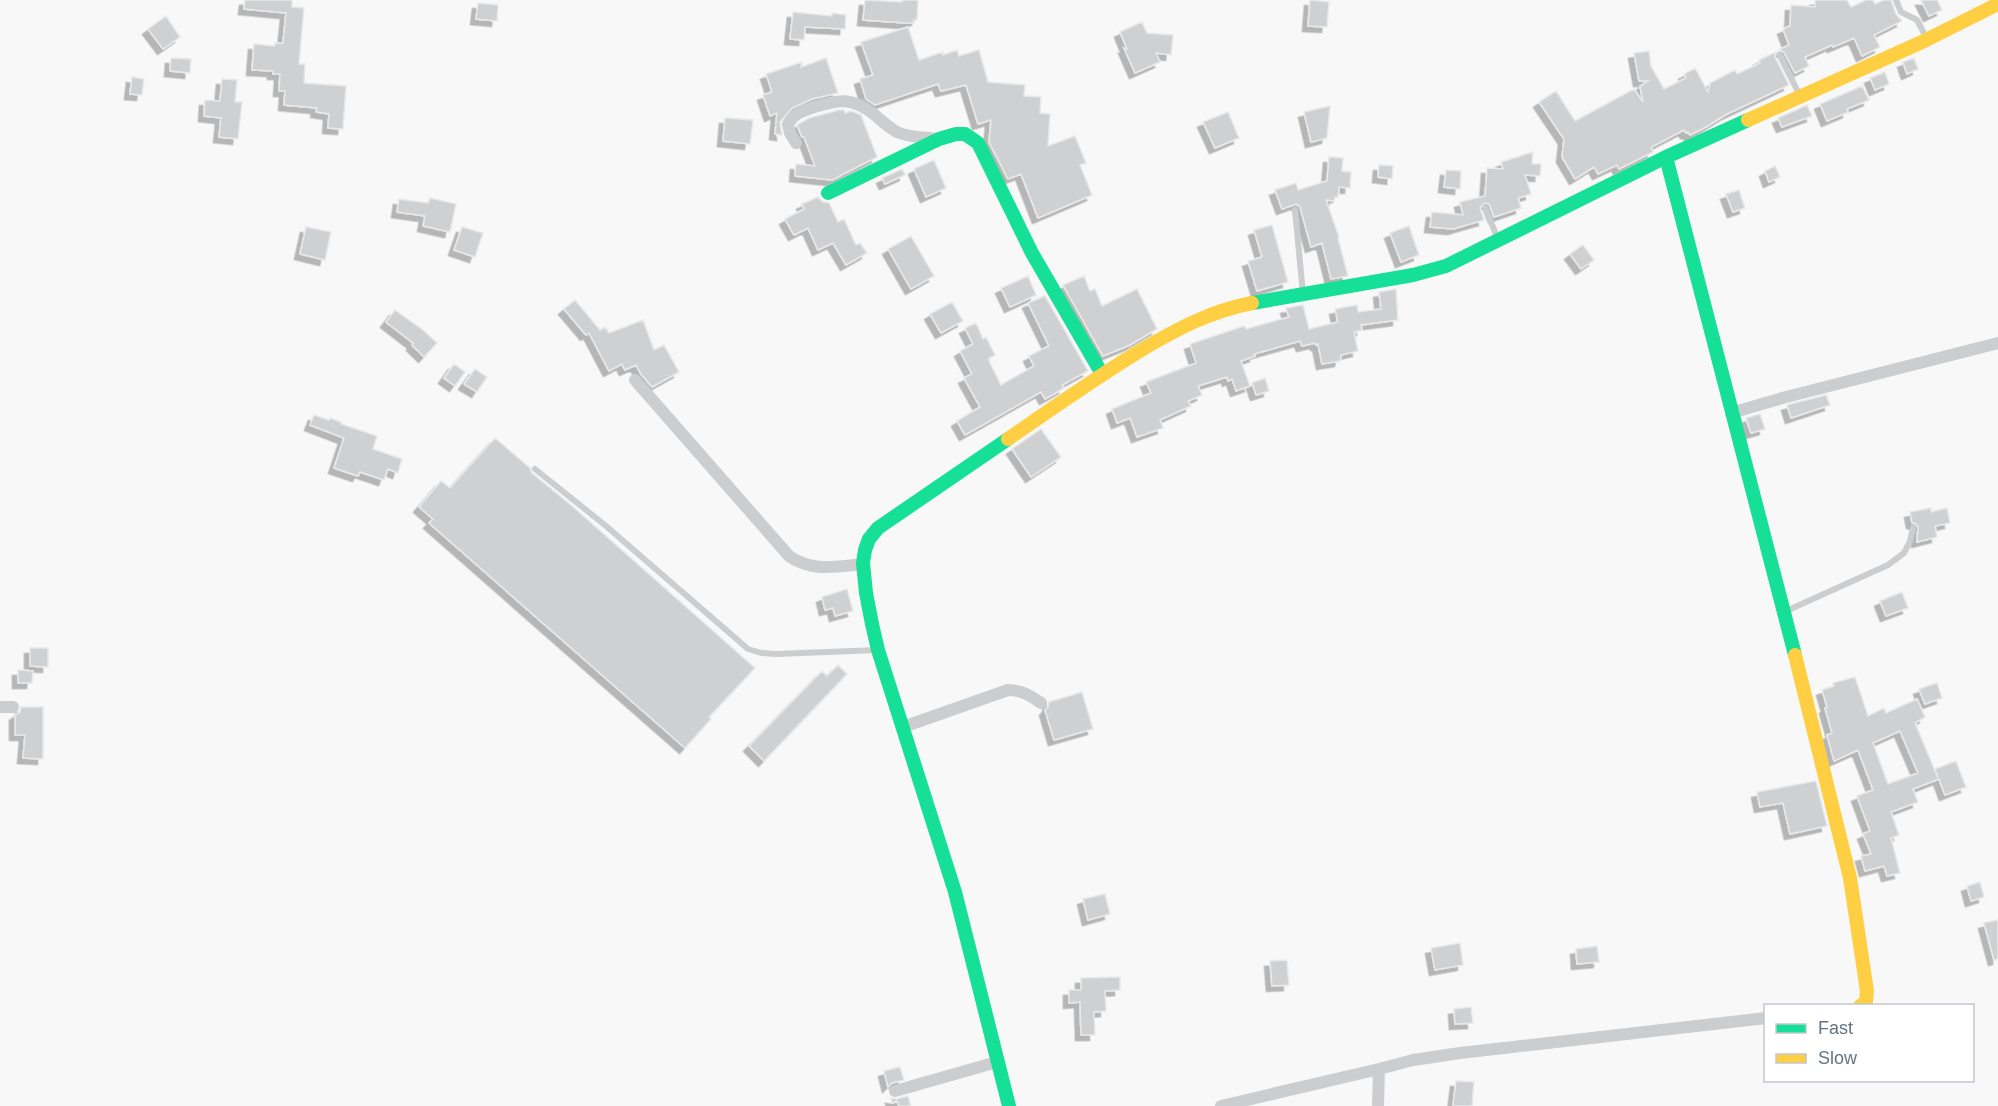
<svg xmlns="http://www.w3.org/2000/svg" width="1998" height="1106" font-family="Helvetica,sans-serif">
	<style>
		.building { fill: #cfd0d2; stroke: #e8e8e8; stroke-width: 1.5; fill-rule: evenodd; filter: url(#shadow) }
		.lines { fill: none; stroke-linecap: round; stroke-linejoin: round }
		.lane { stroke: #cbcdce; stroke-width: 6 }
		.street { stroke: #cbcdce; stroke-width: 12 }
		.fast { stroke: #16e098; stroke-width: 14 }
		.slow { stroke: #ffcf43; stroke-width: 14 }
	</style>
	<defs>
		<filter id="shadow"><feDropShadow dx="-5.5" dy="5.5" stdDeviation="0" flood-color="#0004"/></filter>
	</defs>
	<rect width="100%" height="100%" fill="#f8f8f8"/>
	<path class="building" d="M245 0H292V7L304 8 299 64H305L304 83 346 86 343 129 328 128 329 114 316 112 317 108 284 105 285 91H279L280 74H273V71L252 70 254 44 275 46V43H283L286 13 244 9Z
		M865 0 902 2V0H918L917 20H914V23H906L863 20Z
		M1310 0 1329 2 1327 27 1308 26Z
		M1815 0H1847L1851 7 1866 0H1873L1875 4 1884 0H1891L1896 14 1902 21 1874 35 1880 47 1862 56 1854 38 1833 47 1832 45 1805 57 1809 66 1795 73 1784 52 1779 50 1789 45 1783 29 1790 26 1791 5 1815 7Z
		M1921 0H1937L1942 10 1929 16Z
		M478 3 498 5 497 21 476 19Z
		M793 12 832 16V13L846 15 845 29 805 27 804 40 790 39Z
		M166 16 180 37 163 49 148 29Z
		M1142 22 1147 33 1173 35 1171 55 1156 53 1160 62 1135 73 1124 48 1127 49 1120 32Z
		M908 27 919 60 943 52V55L957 50 959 56 979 50 988 82 1025 85 1024 96 1041 97 1040 113 1050 114 1048 146 1075 136 1086 163 1080 165 1092 195 1038 218 1021 174 1008 179 989 142 991 120 978 124 966 85 941 91 938 84 875 105 866 99 860 79 873 75 861 42Z
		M1649 51 1651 66 1664 89 1686 78 1684 74 1695 68 1708 92 1710 83 1735 70 1737 74 1760 63 1759 60 1776 52 1775 57 1789 85 1725 115 1706 127 1690 135 1688 132 1686 133 1684 130 1653 146 1651 148 1653 152 1619 169 1617 165 1598 174 1594 167 1575 179 1562 157 1564 139 1539 102 1556 91 1575 121 1634 89 1643 102 1640 86 1648 81H1639L1634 53Z
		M171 58 191 59 190 73 170 71Z
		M826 58 838 93 812 99 792 108 780 122 782 135 775 134 777 113 770 116 763 95 772 92 766 74 802 62 801 67Z
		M1914 58 1918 69 1907 74 1903 62Z
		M1885 72 1889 84 1875 90 1870 78Z
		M132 77 144 79 142 95 130 94Z
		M222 79 237 80 235 102H242L238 139 219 137 221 118 204 116 205 100 220 101Z
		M1862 86 1869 100 1847 109 1848 112 1827 121 1820 104Z
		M1807 105 1812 116 1782 127 1778 118Z
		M1330 106 1327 138 1311 142 1304 112Z
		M839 110H844L845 113 851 111 861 115 877 157 832 180 795 176 796 164 815 166 804 137H802L797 125 809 118Z
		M1228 112 1239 138 1215 148 1203 122Z
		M725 118 753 120 750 144 723 141Z
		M1533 152 1532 164H1541L1540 176 1525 175 1531 194 1518 198 1521 208 1494 217 1489 204 1484 203 1480 208 1484 220 1453 229 1430 227 1432 212 1463 215 1460 202 1485 196 1487 168 1503 169 1501 162Z
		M1329 157 1343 158 1342 171 1351 172 1350 188 1339 187 1338 197H1335L1334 201 1326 200 1339 237 1338 238 1348 276 1331 279 1322 243 1311 247 1300 207 1296 204 1282 209 1275 190 1296 183 1298 190 1327 181Z
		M934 160 946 188 926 197 914 169Z
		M1379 165 1393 166 1392 179 1378 177Z
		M1775 166 1780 177 1769 182 1765 171Z
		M902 169 905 175 885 184 882 178Z
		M1446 170 1461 171 1460 189 1444 187Z
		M1739 190 1745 208 1733 212 1726 194Z
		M818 197 823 202 829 203 838 222 844 219 856 245 860 243 867 253 846 265 833 243 818 250 808 228 794 235 785 219 804 209 802 204Z
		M430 198 456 204 450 232 423 226 425 216 397 212 399 199 428 203Z
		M1272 225 1288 282 1257 291 1248 261 1262 257 1254 230Z
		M1409 226 1419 255 1401 262 1390 233Z
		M306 227 331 232 325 260 300 254Z
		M462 227 483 233 475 257 454 250Z
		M911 236 934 276 911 289 888 249Z
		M1583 245 1594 260 1581 269 1570 254Z
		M1028 276 1036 295 1010 307 1001 288Z
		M1084 276 1090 291 1095 289 1102 306 1137 289 1157 329 1130 345 1103 356 1063 285Z
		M1396 289 1398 320 1361 325 1362 330 1354 332 1358 351 1341 355 1340 361 1322 364 1318 344 1316 345 1315 343 1302 346 1300 341 1254 354 1255 356 1241 361 1250 386 1236 391 1232 379 1228 381 1227 377 1198 386 1202 395 1188 401 1191 406 1160 420 1163 428 1137 437 1130 418 1117 423 1112 409 1151 393 1146 382 1196 363 1190 344 1244 326 1246 329 1289 317 1286 308 1303 305 1309 329 1338 322 1335 309 1357 305 1358 312 1381 309 1379 292Z
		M1045 296 1088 371 1062 385 1064 388 1054 394 1045 399 1041 392 965 435 957 421 980 407 964 378 972 374 960 351 973 344 965 328 976 323 983 339 986 337 995 355 988 359 1001 385 1034 366 1029 356 1049 346 1028 303Z
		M575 300 600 330 605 327 609 333 643 320 654 350 664 345 679 372 652 387 641 374 636 365 625 370 622 364 609 371 589 333 586 335 564 309Z
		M952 302 963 321 941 333 930 314Z
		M395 310 423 330 437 343 424 357 412 345 413 343 386 322Z
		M454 364 465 372 455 386 444 378Z
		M475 369 487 377 477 392 464 384Z
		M1265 378 1269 391 1256 395 1252 383Z
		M1826 395 1830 405 1791 418 1787 405Z
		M1760 414 1765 429 1751 433 1746 418Z
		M314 415 329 420 330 418 341 422V424L377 436 373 449 402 459 398 473 388 469 384 480 360 472 358 476 334 468 344 438 310 425Z
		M1041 429 1061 457 1031 477 1012 449Z
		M495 438 530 468 532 473 571 505 755 668 709 717 711 719 685 748 429 523 433 519 419 507 441 481 450 488Z
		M1931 508V512L1947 508 1950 523 1935 526 1937 537 1917 542 1918 527 1916 524 1912 523 1910 512Z
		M847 589 853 611 835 616 833 608 825 610 822 597Z
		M1902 592 1908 608 1886 616 1880 601Z
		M30 648H48V667L30 666Z
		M838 665 847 674 764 761 749 746 822 671 827 676Z
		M18 670 33 671 32 683H18Z
		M1855 677 1868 716 1884 708 1886 713 1917 699 1925 717 1915 723 1938 778 1935 769 1956 761 1966 787 1945 795 1939 779 1913 789 1918 802 1891 812 1899 835 1891 838 1900 873 1887 876 1884 866 1865 871 1861 856 1871 854 1863 834 1870 831 1857 796 1873 790 1858 750 1834 761 1827 735 1832 733 1825 708 1827 707 1822 690 1834 686 1833 683ZM1900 731 1918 773 1888 784 1873 743Z
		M1937 683 1942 698 1925 704 1919 689Z
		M1082 692 1093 729 1054 740 1045 710 1048 707 1049 702Z
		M21 707H43V759L23 758 25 735H15V715L20 712Z
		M1816 781 1827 826 1790 834 1783 803 1760 807 1757 792Z
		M1980 882 1984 897 1971 901 1967 886Z
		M1105 894 1110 914 1088 920 1083 899Z
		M1998 920V959L1994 960 1984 923Z
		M1460 943 1463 965 1435 970 1431 948Z
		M1597 946 1599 962 1577 964 1576 949Z
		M1287 960 1289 985 1272 986 1270 961Z
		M1120 977V990L1105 991 1106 1011 1094 1012 1095 1035H1081L1080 1002 1069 1003V990H1081V978Z
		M1471 1007 1473 1023 1455 1024 1454 1009Z
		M900 1067 904 1080 892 1083 888 1087 884 1071Z
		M1456 1081 1474 1082 1472 1106H1453Z
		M908 1096 911 1106H899L897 1101 892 1103 891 1098 897 1099Z"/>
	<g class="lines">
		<path class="lane" d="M1896 0 1901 12 1917 20 1927 39
			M1780 55 1800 96
			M1485 208 1498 239
			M1295 210 1303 294
			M535 469 606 526 748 649 761 653 776 654 878 650
			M1784 612 1888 565 1904 553 1910 541 1913 528"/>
		<path class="street" d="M796 143 790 133 788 124C794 113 803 111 814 107 840 99 852 97 875 115 882 121 888 127 897 132 909 138 925 137 938 139
			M635 380 789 556C812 572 836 567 862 564
			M1731 413 1786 397 1998 343
			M0 707H13
			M903 727 1008 690C1022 690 1031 696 1041 703
			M1379 1069 1413 1060 1460 1053 1766 1018
			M895 1091 997 1062
			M1221 1106 1379 1069 1378 1106"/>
		<path class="fast" d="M1666 157 1795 655
			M828 193 939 139 956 134H965L978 143 1032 253 1102 374
			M1252 303 1413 275 1446 266 1666 157 1748 120
			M1008 439 878 528 869 539 865 550 863 563 866 593 872 624 878 650 955 892 1009 1106"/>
		<path class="slow" d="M1748 120 1922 42 1998 4
			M1008 439C1051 409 1094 379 1138 352 1175 330 1210 311 1252 303
			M1795 655 1850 878 1867 991 1866 1002 1860 1006"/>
	</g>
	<rect x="1764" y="1004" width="210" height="78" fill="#ffffff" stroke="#c2c7cd" stroke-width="1.5"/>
	<rect x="1776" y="1024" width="30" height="9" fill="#16e098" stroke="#c2c7cd" stroke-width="1.5"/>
	<text x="1818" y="1034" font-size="18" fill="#667481">Fast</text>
	<rect x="1776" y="1054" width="30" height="9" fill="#ffcf43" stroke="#c2c7cd" stroke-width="1.5"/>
	<text x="1818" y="1064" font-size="18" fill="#667481">Slow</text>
</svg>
